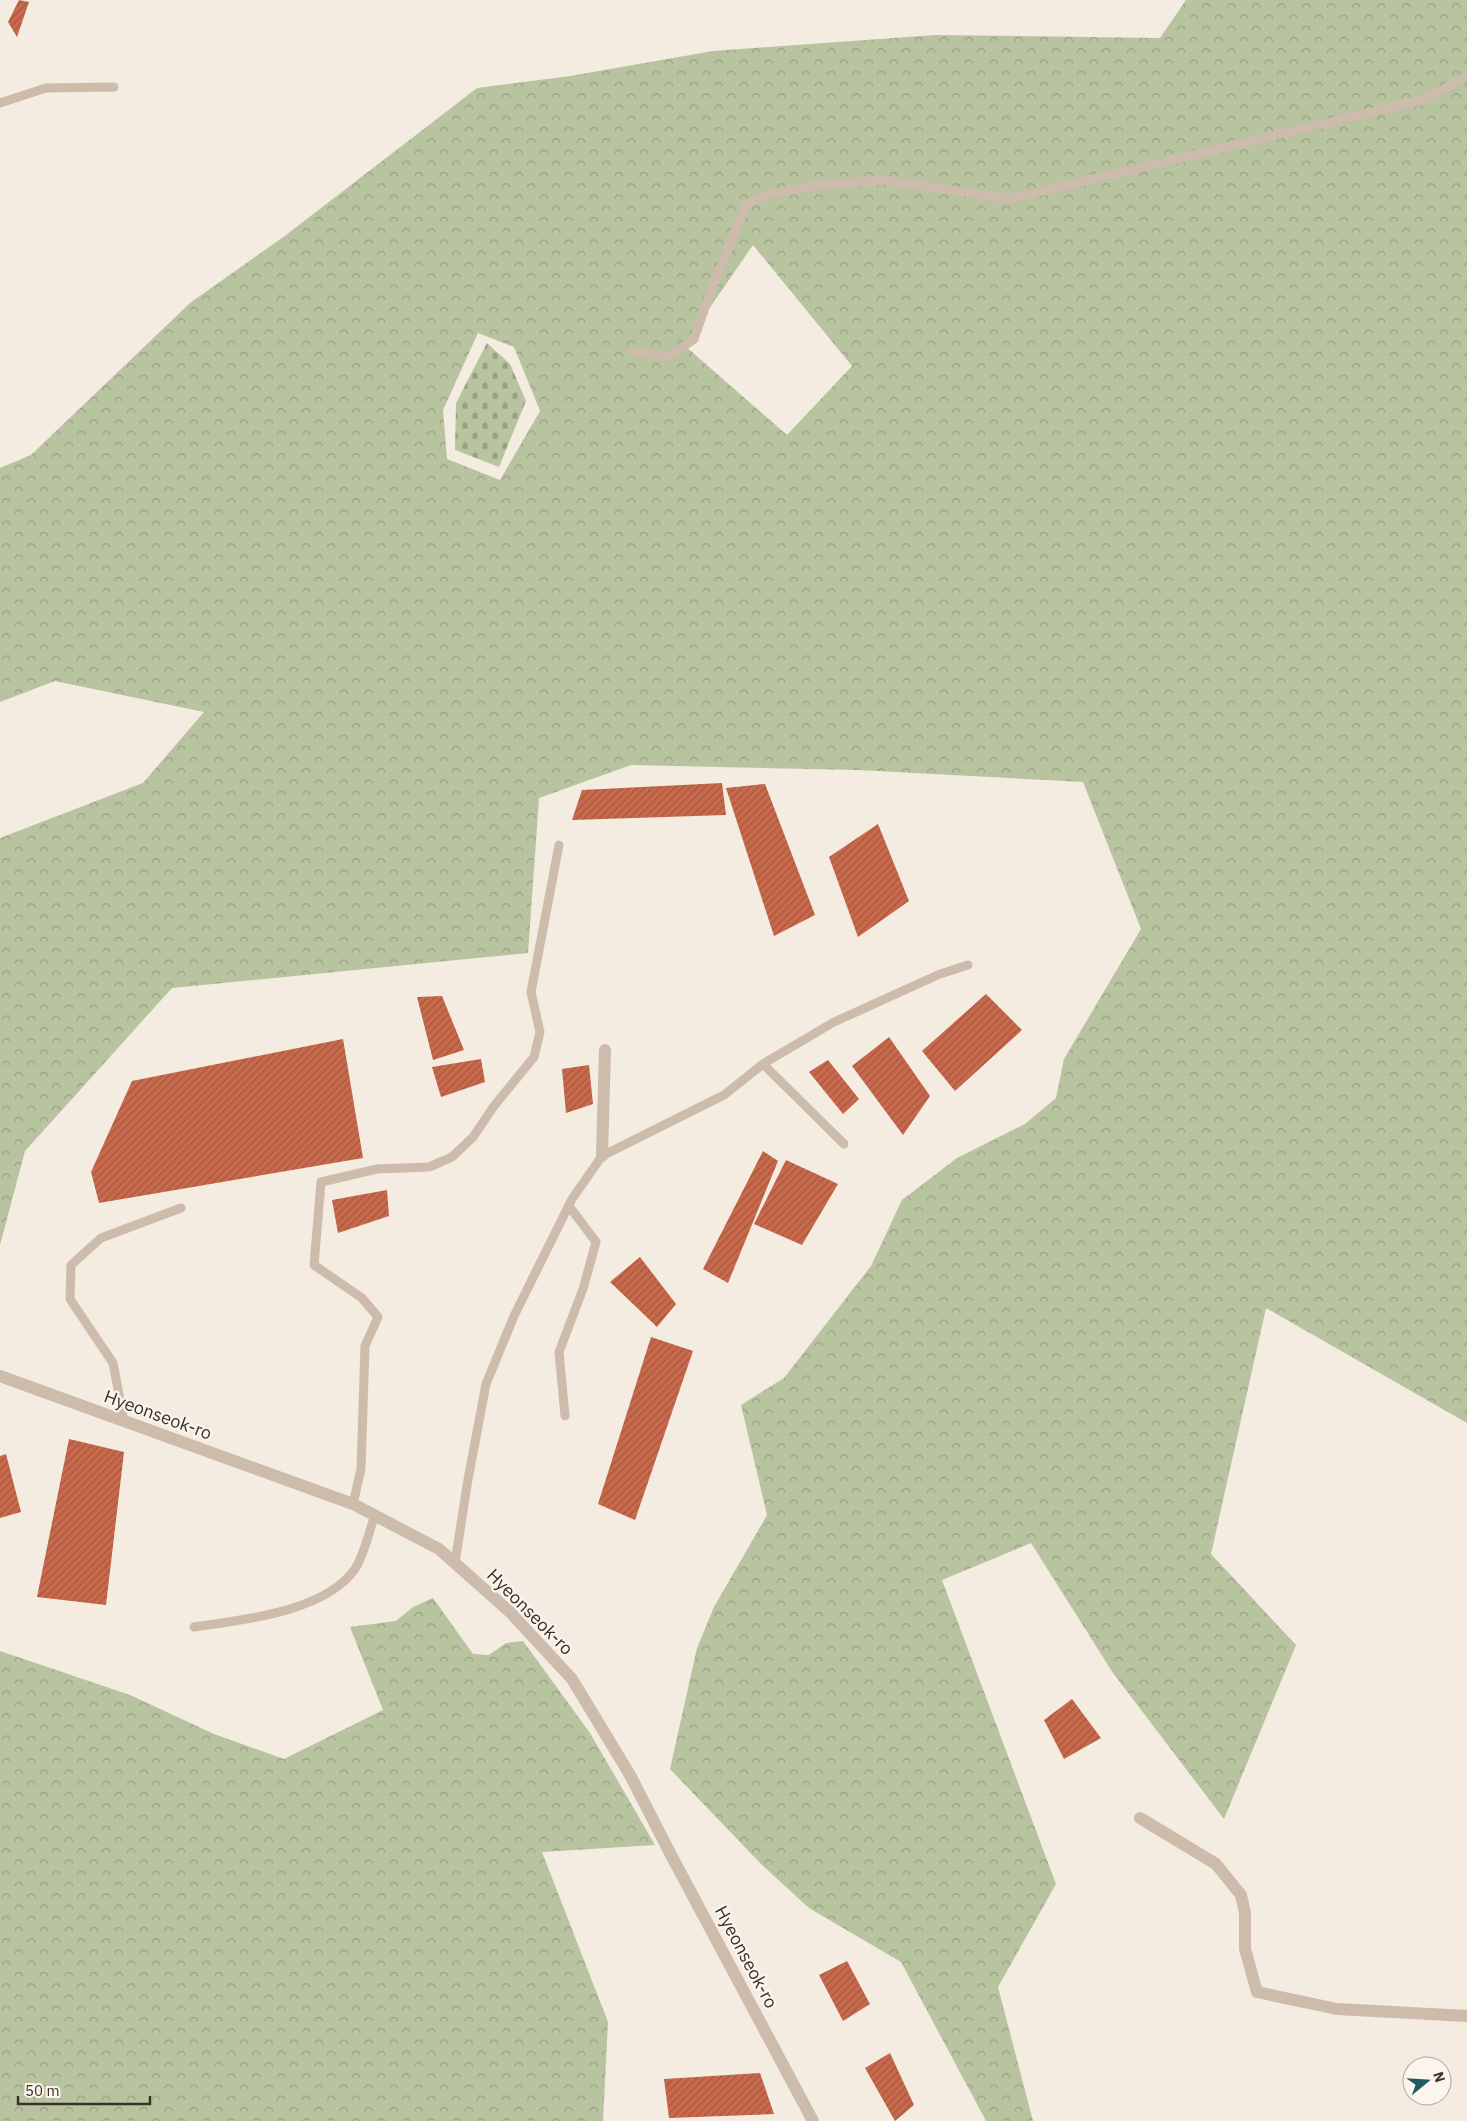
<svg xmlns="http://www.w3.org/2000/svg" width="1467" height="2121" font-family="'IBM Plex Sans',sans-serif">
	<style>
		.forest { fill: url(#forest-crowns); fill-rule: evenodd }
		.cemetery { fill: url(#cemetery-stones) }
		.building { fill: url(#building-hatch) }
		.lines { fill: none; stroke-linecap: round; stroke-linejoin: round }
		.service { stroke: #cdbbac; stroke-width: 9 }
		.minor { stroke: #cdbbac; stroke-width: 12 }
		.tertiary { stroke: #cdbbac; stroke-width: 12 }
		.labels { text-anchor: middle; stroke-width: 4.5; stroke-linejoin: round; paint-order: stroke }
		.street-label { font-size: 18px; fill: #3b302b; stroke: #fbf5ee }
	</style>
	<defs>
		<pattern id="forest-crowns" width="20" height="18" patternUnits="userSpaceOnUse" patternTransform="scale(1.25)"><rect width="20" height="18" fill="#b8c4a0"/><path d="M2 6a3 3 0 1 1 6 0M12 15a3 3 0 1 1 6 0" fill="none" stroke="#97a083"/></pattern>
		<pattern id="cemetery-stones" width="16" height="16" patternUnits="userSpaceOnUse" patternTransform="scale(1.25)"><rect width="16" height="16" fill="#b8c4a0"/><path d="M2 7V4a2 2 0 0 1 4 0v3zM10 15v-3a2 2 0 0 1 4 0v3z" fill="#97a083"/></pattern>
		<pattern id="building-hatch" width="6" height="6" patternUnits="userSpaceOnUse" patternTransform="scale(1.25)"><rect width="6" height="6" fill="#c8694b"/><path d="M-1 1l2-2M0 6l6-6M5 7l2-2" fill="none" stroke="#a4573f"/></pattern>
	</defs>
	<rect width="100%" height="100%" fill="#f4ebe1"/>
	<path class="forest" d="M1186 0H1467V1423L1266 1308 1211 1554 1296 1645 1224 1819 1113 1673 1031 1543 942 1580 1056 1884 998 1987 1033 2121H986L901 1962 809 1908 761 1864 670 1769 697 1648 714 1607 767 1515 741 1405 784 1378 871 1266 902 1200 957 1158 1025 1124 1056 1098 1064 1059 1141 929 1083 782 858 770 631 765 539 798 528 953 172 988 25 1151 0 1245V838L143 783 204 712 55 681 0 702V468L31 455 190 303 286 235 477 88 570 76 713 51 935 35 1160 38ZM753 245 852 366 787 435 684 345ZM478 333 514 347 540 411 500 480 447 459 443 410Z
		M433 1598 473 1654 489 1655 506 1643 523 1641 590 1733 655 1845 542 1852 608 2022 603 2121H0V1651L130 1695 214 1734 284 1759 383 1710 350 1627 396 1621 413 1607Z"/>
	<path class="cemetery" d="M487 343 510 364 526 401 499 467 455 450 456 403Z"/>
	<path class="building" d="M19 0 29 2 17 37 8 22Z
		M722 783 726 815 572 820 582 790Z
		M765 784 815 915 774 936 726 788Z
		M878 824 909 901 858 937 829 857Z
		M986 994 1022 1030 955 1091 922 1051Z
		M442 996 464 1050 433 1060 417 997Z
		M889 1037 930 1096 903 1135 852 1066Z
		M343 1039 363 1158 99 1203 91 1172 132 1081Z
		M481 1059 485 1082 441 1097 432 1067Z
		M828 1060 859 1099 843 1114 809 1072Z
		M589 1065 593 1104 566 1113 562 1069Z
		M763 1151 778 1161 728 1283 703 1269Z
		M786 1160 838 1184 802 1245 754 1224Z
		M387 1190 389 1216 338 1233 332 1200Z
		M640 1257 676 1304 657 1327 610 1282Z
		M651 1337 693 1351 635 1520 598 1504Z
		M69 1439 124 1452 106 1605 37 1597Z
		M6 1454 21 1512 0 1518V1456Z
		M1072 1699 1101 1738 1064 1759 1044 1720Z
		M847 1961 870 2004 843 2021 819 1975Z
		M890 2053 914 2105 895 2121 865 2068Z
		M760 2073 774 2114 669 2118 664 2079Z"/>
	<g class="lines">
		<path class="service" d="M0 103 46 88 114 87
			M631 352 670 356 694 339 709 296 746 204 771 194 813 186 884 180 1009 199 1423 100 1467 76
			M763 1064 844 1144
			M565 1416 559 1352 583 1289 596 1242 569 1206
			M124 1421 113 1363 70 1299 71 1265 101 1238 181 1208
			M353 1504 361 1469 365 1346 378 1317 362 1298 314 1265 321 1182 377 1169 429 1167 452 1157 473 1137 494 1106 534 1057 540 1032 531 992 559 845
			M455 1563 467 1485 486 1384 514 1316 572 1199 602 1156 724 1095 763 1064 834 1022 940 974 968 965
			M194 1627C242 1620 325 1612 355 1569 363 1558 370 1529 375 1515"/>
		<path class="minor" d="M602 1156 605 1050
			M1140 1818 1216 1864 1241 1895 1245 1913V1949L1257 1992 1337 2009 1467 2016"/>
		<path class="tertiary" d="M0 1376 353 1504 439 1549 510 1612 572 1679 630 1775 671 1855 813 2121"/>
	</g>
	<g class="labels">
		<g class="street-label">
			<text transform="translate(158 1415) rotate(20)" y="6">Hyeonseok-ro</text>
			<text transform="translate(530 1612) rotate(45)" y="6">Hyeonseok-ro</text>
			<text transform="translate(746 1957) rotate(62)" y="6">Hyeonseok-ro</text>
		</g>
	</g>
	<g transform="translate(1427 2081) rotate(72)"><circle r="24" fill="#fbf5ee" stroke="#aea6a0"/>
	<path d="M0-4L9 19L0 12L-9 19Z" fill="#1f5a5e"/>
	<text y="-8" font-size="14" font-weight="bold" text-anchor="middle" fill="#3b302b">N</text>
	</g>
	<path d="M18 2096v8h132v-8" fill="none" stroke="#3b302b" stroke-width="2.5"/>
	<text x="25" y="2096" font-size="15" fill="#3b302b" stroke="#fbf5ee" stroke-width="4" paint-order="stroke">50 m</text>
</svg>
